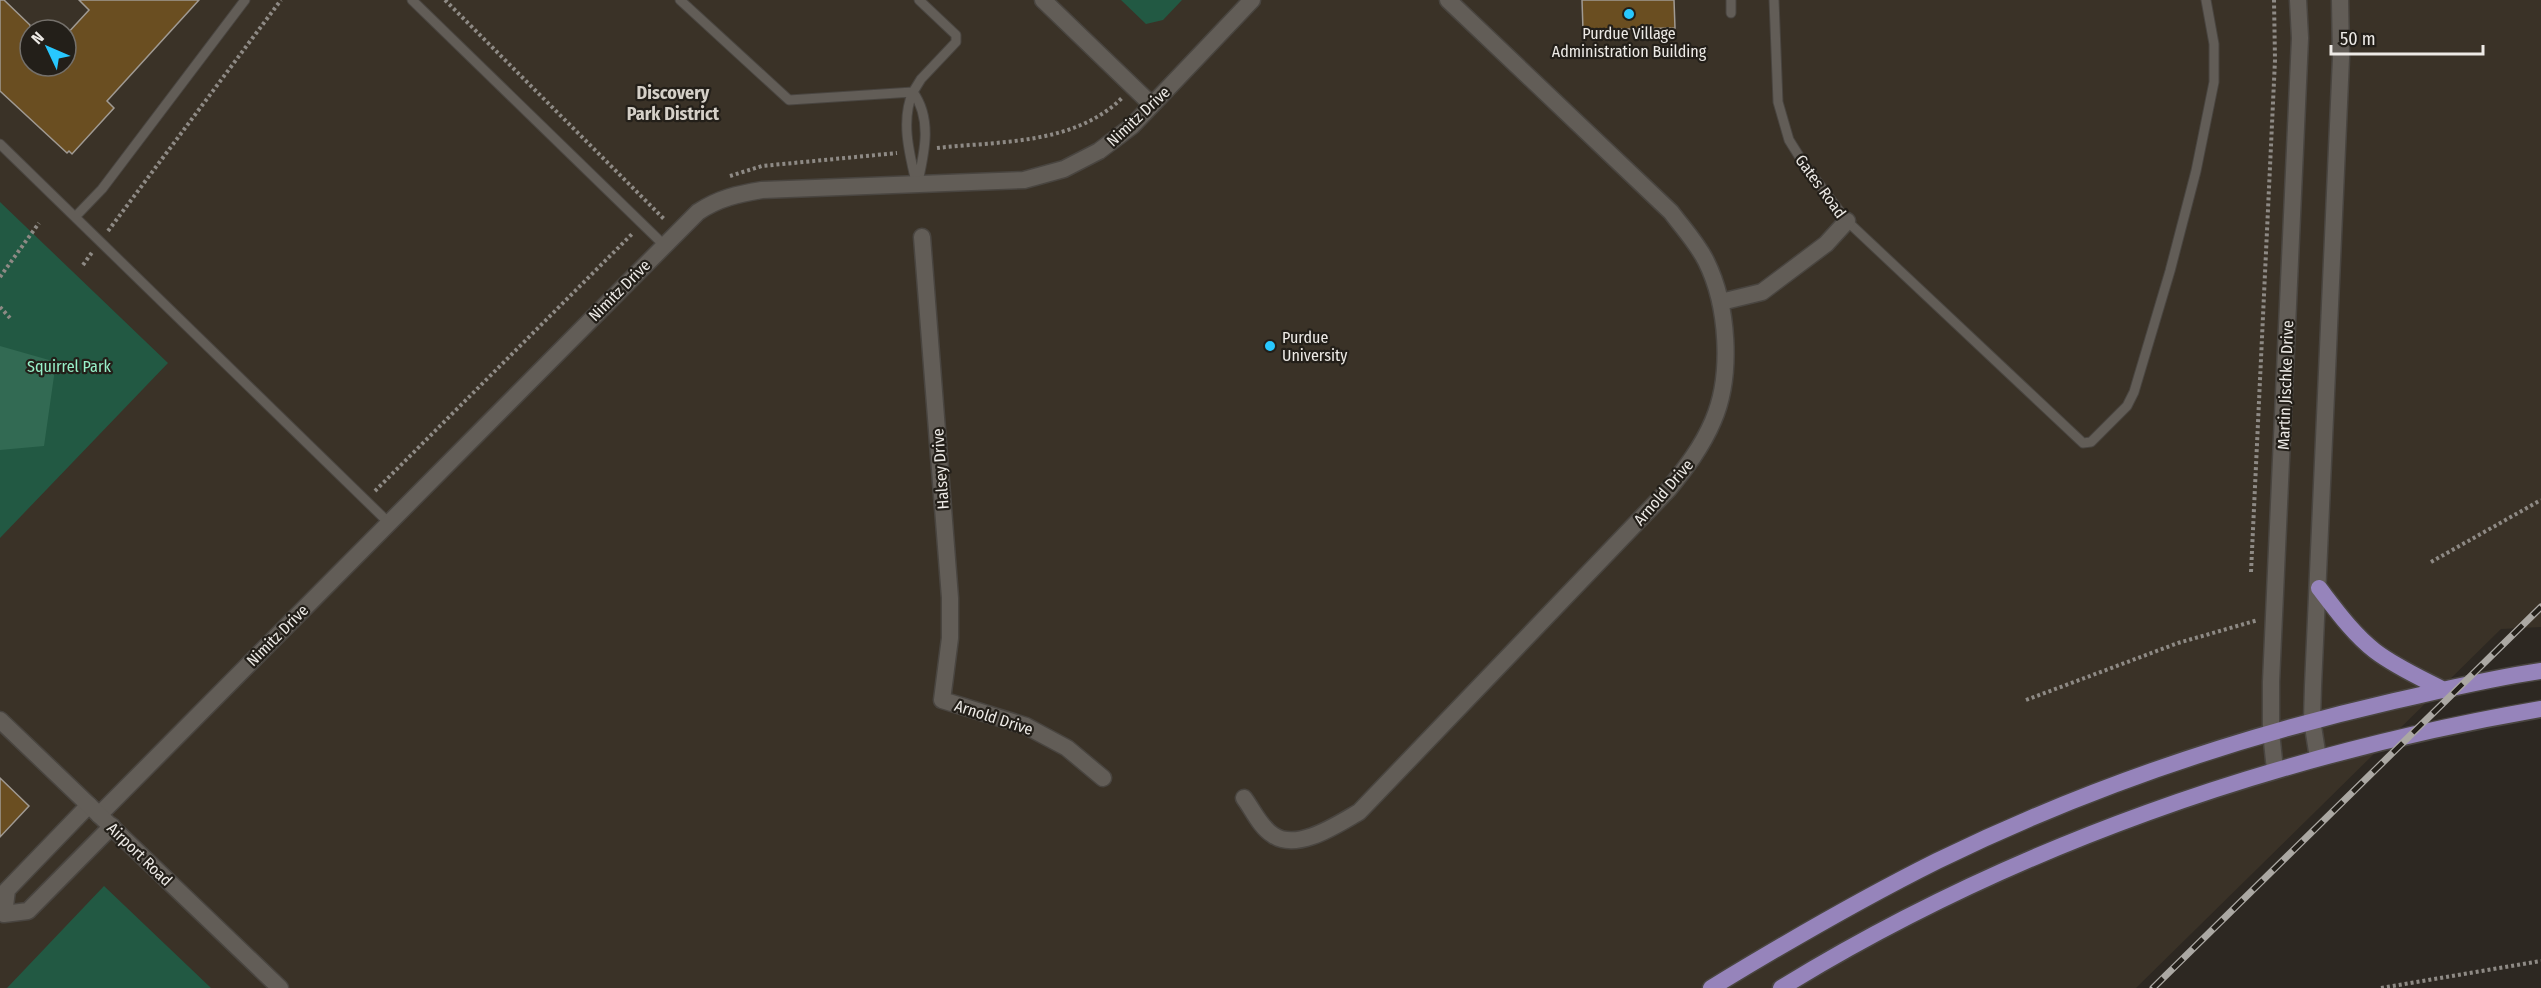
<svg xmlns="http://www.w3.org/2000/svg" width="2541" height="988" font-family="'Fira Sans Condensed',sans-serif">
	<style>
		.built { fill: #3a3227; fill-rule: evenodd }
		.green { fill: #225943 }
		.forest { fill: #326a53 }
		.building { fill: #6a4e21; stroke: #a09a93; stroke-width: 1.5 }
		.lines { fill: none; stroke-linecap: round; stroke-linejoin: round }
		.service-casing { stroke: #494540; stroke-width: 11 }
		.minor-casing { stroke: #494540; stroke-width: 19 }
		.tertiary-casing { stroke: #494540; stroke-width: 19 }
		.secondary-casing { stroke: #494540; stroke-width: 19 }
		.primary-casing { stroke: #494540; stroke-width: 19 }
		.path { stroke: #8e8a85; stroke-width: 4; stroke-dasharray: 3 3; stroke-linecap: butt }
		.service { stroke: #625d57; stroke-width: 9 }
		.minor { stroke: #625d57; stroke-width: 16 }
		.tertiary { stroke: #625d57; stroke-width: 16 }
		.secondary { stroke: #625d57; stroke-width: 16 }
		.primary { stroke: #9684bb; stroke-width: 16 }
		.rail-casing { stroke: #aba8a3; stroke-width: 7 }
		.rail { stroke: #231f19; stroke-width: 4.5; stroke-dasharray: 14; stroke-linecap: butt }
		.poi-dot { fill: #28c8ff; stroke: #231f19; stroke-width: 2 }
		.labels { text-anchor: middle; stroke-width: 4.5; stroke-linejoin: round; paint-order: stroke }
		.poi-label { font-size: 16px; fill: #edeae6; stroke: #231f19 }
		.street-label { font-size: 16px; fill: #edeae6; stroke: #231f19 }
		.park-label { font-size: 16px; fill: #98f0c9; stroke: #231f19 }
		.neighbourhood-label { font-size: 18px; font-weight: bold; fill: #d5d0c8; stroke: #231f19 }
	</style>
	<rect width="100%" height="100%" fill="#2d2822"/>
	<path class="built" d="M0 0H2541V627L2501 629 2136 988H0ZM30 30H66V66H30Z"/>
	<path class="green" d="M1121 0H1182L1163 20 1146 24Z
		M0 202 168 363 0 538Z
		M104 886 211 988H7Z"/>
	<path class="forest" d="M0 346 56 362 44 446 0 450Z"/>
	<path class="building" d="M0 0H4L30 25V66H66V35L89 10 79 0H199L107 101 114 108 72 154 69 151 67 153 0 91Z
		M1582 0H1674L1675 28 1583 30Z
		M0 778 29 806 0 837Z"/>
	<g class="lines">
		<defs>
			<path id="service" d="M412 0 664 245
				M680 0 789 100 913 92 921 79 956 42V35L919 0
				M1731 0V13
				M1774 0 1778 102 1789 140 1804 164 1847 221 2083 443 2091 442 2127 406 2134 392 2170 271 2196 171 2214 82V44L2206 0
				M913 92C933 120 924 154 917 186 910 156 900 121 913 92Z
				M0 144 389 523
				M76 216 102 189 245 0"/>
			<path id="minor" d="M1043 0 1152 105
				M922 237 950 598V638L942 700 1026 726 1067 748 1103 778
				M1721 302 1762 292 1826 244 1847 221
				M1244 798C1253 810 1260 827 1273 835 1297 852 1338 824 1359 812L1668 490C1685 469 1702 447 1713 421 1733 375 1728 305 1706 261 1697 243 1683 228 1671 212L1448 0
				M99 815 698 212C719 198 738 194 762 190L1024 180 1064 169 1099 151 1132 126 1252 0
				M4 914 28 911 112 826
				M4 914 7 890 89 805"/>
			<path id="tertiary" d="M0 720 280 988"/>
			<path id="secondary" d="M2318 758 2312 720 2313 686 2341 58 2340 0
				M2275 770 2271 732V682L2300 38 2298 0"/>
			<path id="primary" d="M2319 588C2336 610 2353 634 2375 651 2396 667 2421 678 2444 690
				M1711 988C1785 943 1859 900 1937 861 2082 790 2237 737 2394 701 2443 690 2492 678 2541 671
				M1781 988C2012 846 2275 755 2541 709"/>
		</defs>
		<use href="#service" class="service-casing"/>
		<use href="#minor" class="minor-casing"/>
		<use href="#tertiary" class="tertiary-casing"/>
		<use href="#secondary" class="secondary-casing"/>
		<use href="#primary" class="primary-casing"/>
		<path class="path" d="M445 0 665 220
			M937 148C1000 141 1074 145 1122 98
			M730 176 762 166 897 153
			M108 231 281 0
			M83 265 93 251
			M0 277 39 223
			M0 307 10 318
			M375 491 633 233
			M2431 562 2541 500
			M2251 572 2275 60 2274 0
			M2026 700 2178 643 2258 620
			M2381 988 2541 961"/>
		<use href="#service" class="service"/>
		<use href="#minor" class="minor"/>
		<use href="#tertiary" class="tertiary"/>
		<use href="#secondary" class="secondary"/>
		<use href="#primary" class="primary"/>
		<defs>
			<path id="rail" d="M2153 988 2541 607"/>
		</defs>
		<use href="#rail" class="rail-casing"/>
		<use href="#rail" class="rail"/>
	</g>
	<g class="poi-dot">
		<circle cx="1629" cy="14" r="6"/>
		<circle cx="1270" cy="346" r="6"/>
	</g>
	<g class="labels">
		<g class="poi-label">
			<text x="1629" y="39">Purdue Village<tspan x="1629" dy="18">Administration Building</tspan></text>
			<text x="1282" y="343" text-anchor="start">Purdue<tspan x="1282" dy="18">University</tspan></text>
		</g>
		<g class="street-label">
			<text transform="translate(1138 116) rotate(-43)" y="6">Nimitz Drive</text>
			<text transform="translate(1821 186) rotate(54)" y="6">Gates Road</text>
			<text transform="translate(619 290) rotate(-45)" y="6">Nimitz Drive</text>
			<text transform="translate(2285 385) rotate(-88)" y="6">Martin Jischke Drive</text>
			<text transform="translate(940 469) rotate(-94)" y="6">Halsey Drive</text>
			<text transform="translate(1663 492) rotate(-49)" y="6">Arnold Drive</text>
			<text transform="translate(277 635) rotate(-45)" y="6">Nimitz Drive</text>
			<text transform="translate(994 717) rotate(18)" y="6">Arnold Drive</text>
			<text transform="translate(140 854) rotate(44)" y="6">Airport Road</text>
		</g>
		<g class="park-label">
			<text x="69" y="372">Squirrel Park</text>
		</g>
		<g class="neighbourhood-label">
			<text x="673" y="99">Discovery<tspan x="673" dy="21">Park District</tspan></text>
		</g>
	</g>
	<g transform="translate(48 48) rotate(314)"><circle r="28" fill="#231f19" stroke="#74706b" stroke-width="1.5"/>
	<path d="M0-4.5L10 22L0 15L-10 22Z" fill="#28c8ff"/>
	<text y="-9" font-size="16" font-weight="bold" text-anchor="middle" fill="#edeae6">N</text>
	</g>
	<path d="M2331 45v9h152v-9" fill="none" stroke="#edeae6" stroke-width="3"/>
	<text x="2340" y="45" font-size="18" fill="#edeae6" stroke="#231f19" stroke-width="4.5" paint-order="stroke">50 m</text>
</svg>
